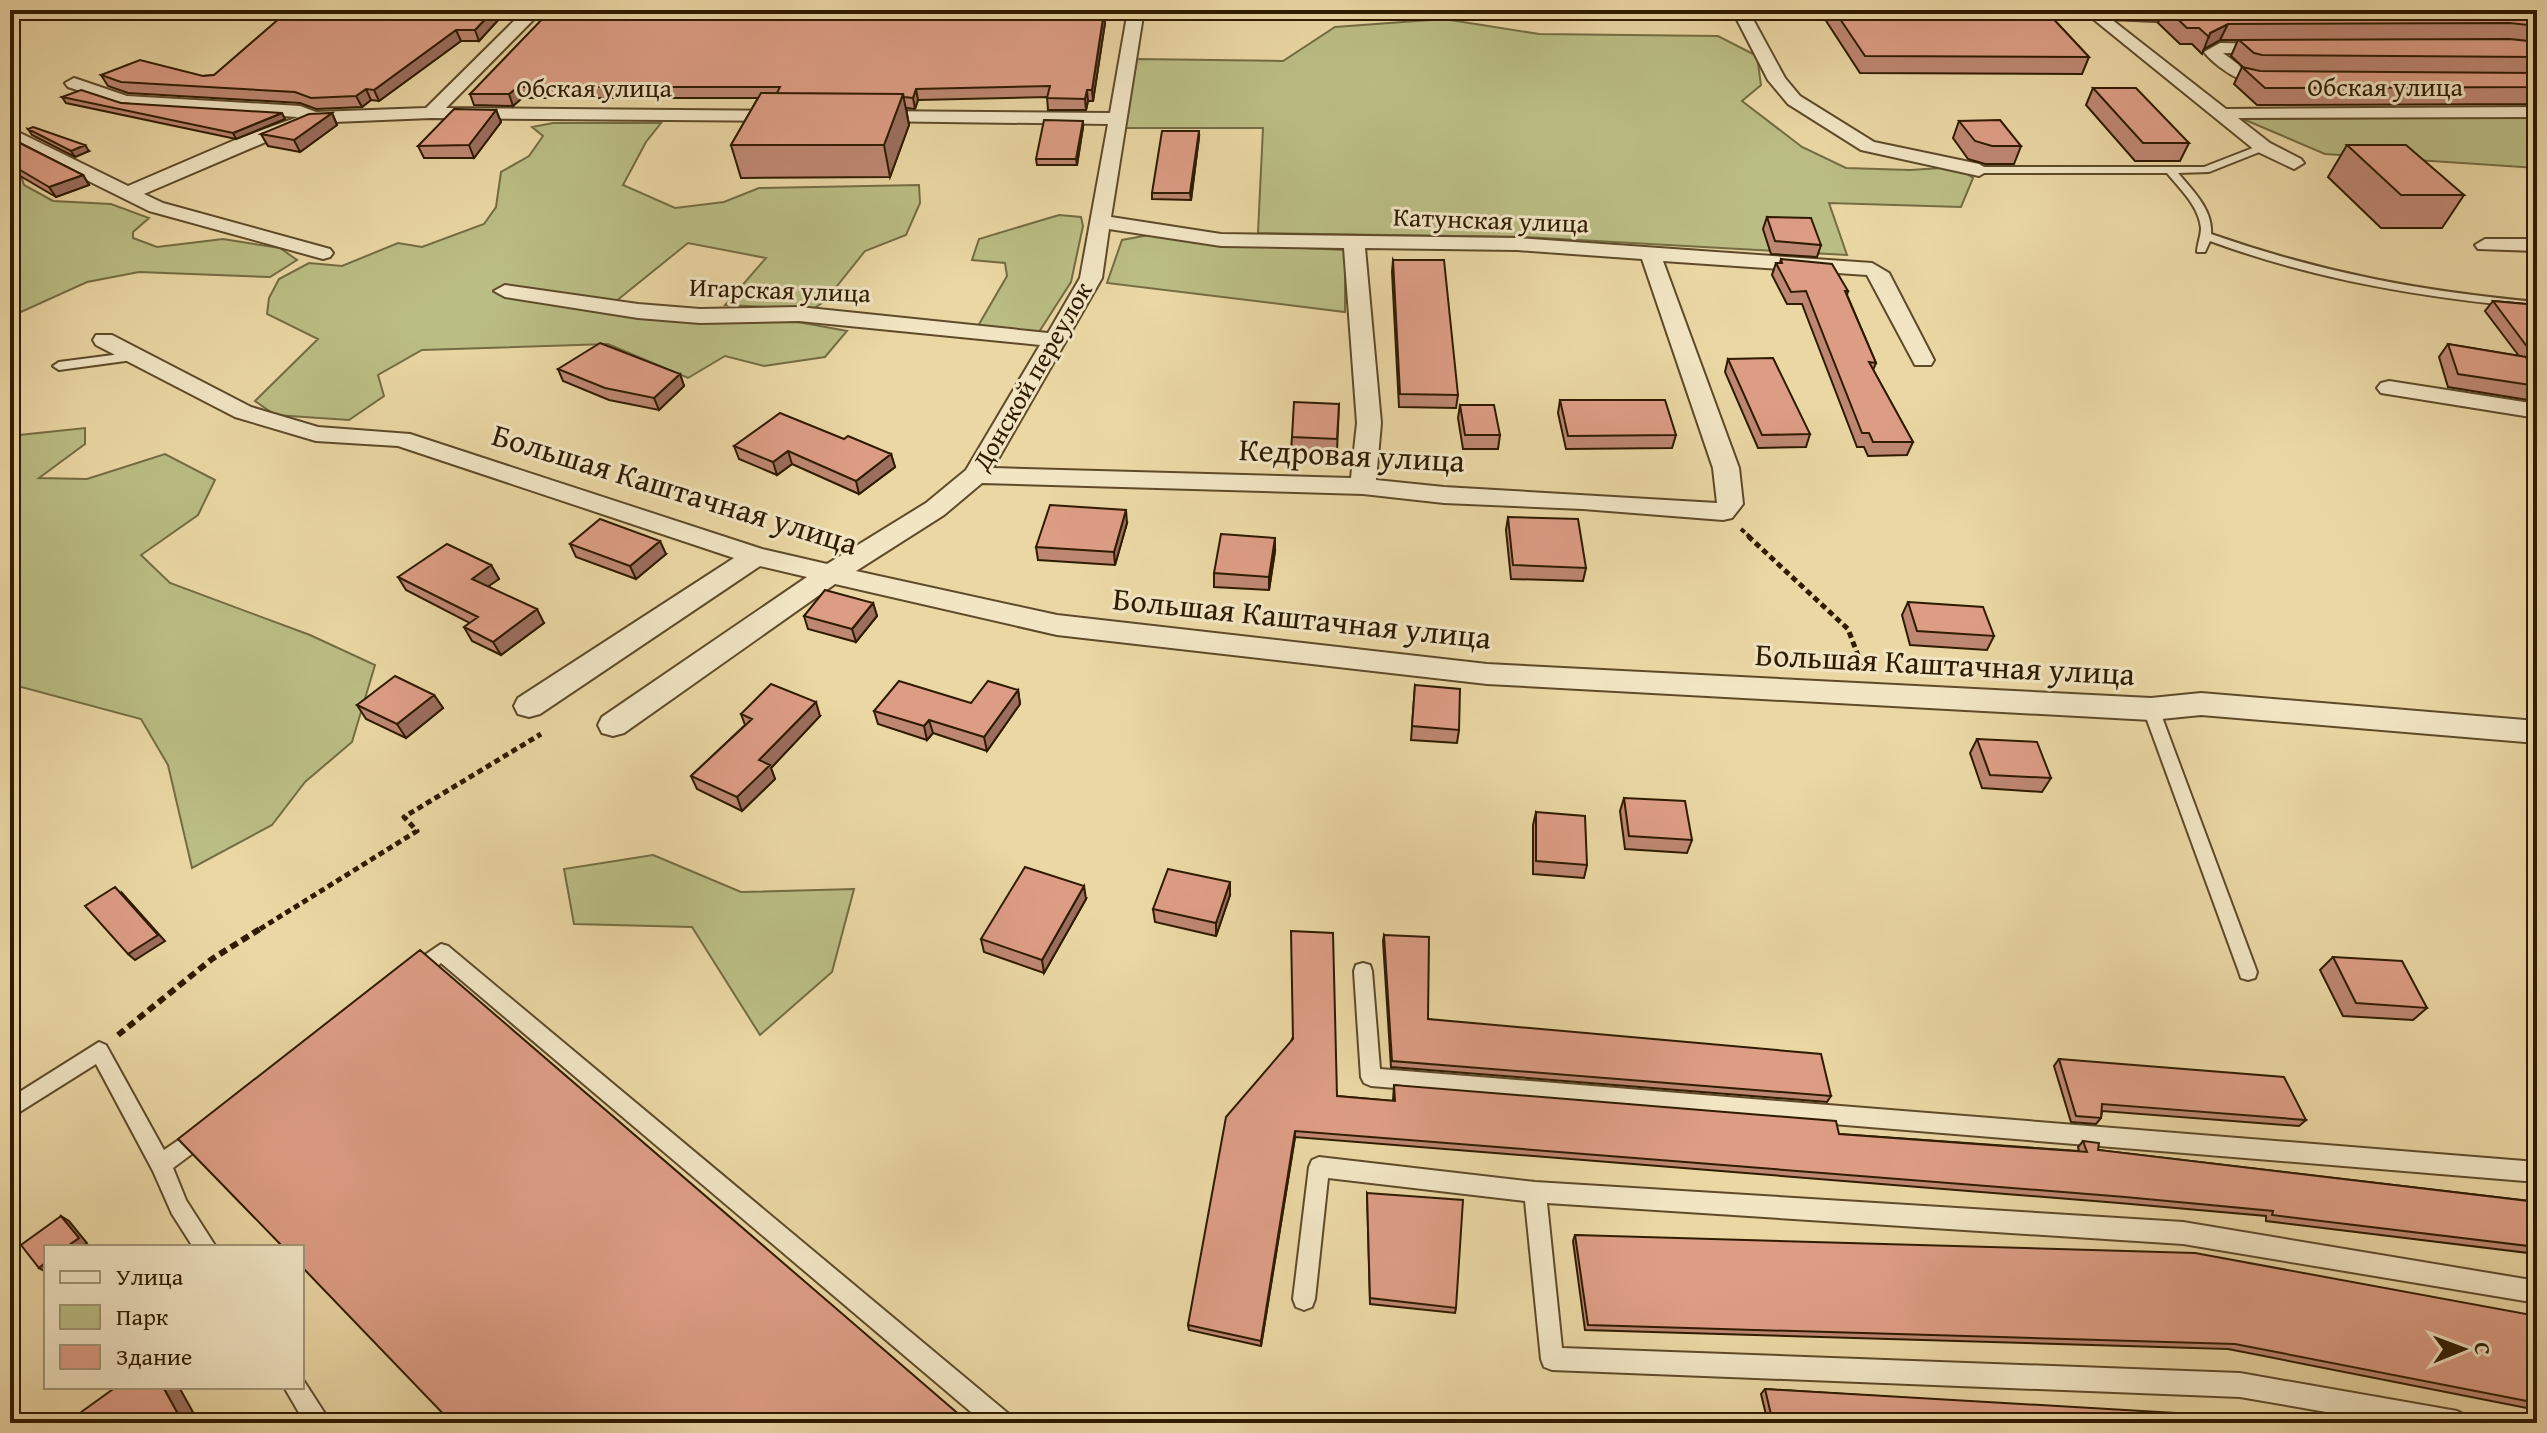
<svg xmlns="http://www.w3.org/2000/svg" width="2547" height="1433" font-family="'Gentium Book Plus',serif">
	<style>
		.green { fill: #babd84; stroke: #746c42; stroke-width: 2 }
		.lines { fill: none; stroke-linecap: round; stroke-linejoin: round }
		.service-casing { stroke: #5e4a29; stroke-width: 4 }
		.minor-casing { stroke: #5e4a29; stroke-width: 4 }
		.path-far2 { stroke: #2f1b00; stroke-width: 4; stroke-dasharray: 5 3; stroke-linecap: butt }
		.path-far1 { stroke: #2f1b00; stroke-width: 5; stroke-dasharray: 6 4; stroke-linecap: butt }
		.path { stroke: #2f1b00; stroke-width: 6; stroke-dasharray: 8 5; stroke-linecap: butt }
		.service { fill: #f1e5c4; fill-rule: evenodd }
		.minor { fill: #f1e5c4; fill-rule: evenodd }
		.wall { fill: #be8772; stroke: #2f1b00; stroke-width: 2 }
		.shaded-wall { fill: #9b6e5d; stroke: #2f1b00; stroke-width: 2 }
		.building { fill: #dd9d85; stroke: #2f1b00; stroke-width: 2 }
		.labels { text-anchor: middle; stroke-width: 6; stroke-linejoin: round; paint-order: stroke }
		.far-street-label { font-size: 26px; fill: #2f1b00; stroke: #f1e5c4 }
		.street-label { font-size: 32px; fill: #2f1b00; stroke: #f1e5c4 }
	</style>
	<rect width="100%" height="100%" fill="#ead7a4"/>
	<filter id="stains"><feTurbulence type="fractalNoise" baseFrequency=".0025" numOctaves="4"/><feColorMatrix values="0 0 0 0 .2 0 0 0 0 .09 0 0 0 0 .02 0 0 0 .5 -.17"/></filter>
	<radialGradient id="worn" r=".72"><stop offset=".6" stop-color="#630" stop-opacity="0"/><stop offset="1" stop-color="#630" stop-opacity=".3"/></radialGradient>
	<path class="green" d="M1444 19 1539 34 1718 36 1757 56 1761 85 1742 101 1802 147 1846 168 1910 170 1957 167 1973 178 1961 207 1829 203 1847 255 1522 237 1258 233 1263 128H1124L1137 59 1283 61 1335 27Z
		M2537 117V168L2325 154 2243 119Z
		M553 123H661L646 142 623 185 675 208 724 202 759 188 919 185 920 203 906 235 865 251 825 301 813 309 725 305 766 258 688 243 615 302 704 322H798L847 331 825 357 764 366 725 356 688 378 608 344 422 350 378 375 384 396 349 420 275 415 255 401 318 339 267 314 269 298 279 279 309 263 342 266 398 243 422 247 484 224 496 207 501 172 529 156 543 136 532 127Z
		M10 166H18L24 185 53 201 111 204 149 218 133 232V238L157 247 223 239 280 248 297 260 270 277 139 272 87 282 10 317Z
		M1059 215 1081 217 1083 226 1071 282 1039 332 978 326 1007 276 1005 263 972 260 979 239Z
		M1149 235 1218 244 1345 250V312L1107 283 1122 240Z
		M85 428V444L39 478 87 479 165 454 215 480 198 515 141 555 170 583 310 635 375 665 352 742 305 782 272 825 192 868 168 765 141 719 10 684V436Z
		M653 855 741 892 854 889 832 972 760 1035 692 927 574 924 564 869Z"/>
	<g class="lines">
		<defs>
			<path id="service" d="M1799 10H1807L1808 12 1804 15Z
				M2263 144 2267 145V149L2209 172 2178 173C2193 191 2213 210 2211 234 2323 273 2420 291 2537 302V308C2425 298 2316 280 2210 241L2205 252H2197C2197 245 2201 236 2201 228 2199 206 2180 189 2167 173H1979L1974 170 1979 167H2204Z
				M136 352 142 356 140 359 59 370 53 366 59 362Z
				M2151 703 2159 709 2257 972 2255 978 2248 980 2241 978 2239 972 2143 709Z
				M441 944 448 946 1010 1415 1014 1423H984L441 963C431 971 421 983 407 979L405 973 407 967Z
				M1363 963 1370 965 1372 971 1380 1069 2537 1162V1182L1371 1086 1364 1083 1361 1077 1354 971 1356 965Z
				M99 1042 106 1045 164 1150 201 1125 208 1128 211 1135 208 1142 173 1168 186 1200 216 1247H193L172 1214 153 1171 96 1064 10 1118V1098Z
				M1319 1157 1535 1182 2183 1222 2537 1281V1303L2183 1244 1547 1203 1562 1348 2240 1373 2457 1411 2465 1415 2469 1423H2390L2240 1397 1552 1370 1544 1367 1541 1359 1525 1201 1328 1178 1315 1299 1312 1307 1304 1310 1296 1307 1293 1299 1309 1167 1312 1160Z
				M302 1378 331 1423H305L284 1387H302Z"/>
			<path id="minor" d="M10 10H372L364 15 10 18Z
				M448 10H644L636 15H538L446 108 788 111 797 116 788 121 431 118 310 123 144 194 163 203 330 249 333 253 330 257 323 259 149 211 10 142V128L128 186 235 140 298 117 125 106 68 87 65 83 74 78 127 96 300 106 316 112 426 108 520 15H456Z
				M704 10H999L1000 11 992 16 712 15Z
				M1033 10H1667V16L1661 18 1143 16 1111 217 1221 234 1517 238 1872 263 1889 273 1934 360 1931 365H1915L1867 275 1663 261 1739 468 1743 504 1732 518 1723 520 1583 509 1444 503 1363 494 982 483 944 515 856 571 1057 615 1487 664 2151 698 2201 693 2537 721V743L2201 715 2151 720 1487 684 1057 635 835 584 624 733 613 736 602 733 598 725 602 717 807 577 760 566 540 714 529 717 518 714 514 706 518 698 734 558 398 446 316 441 235 417 96 345 93 340 96 335H112L251 407 318 427 410 434 762 549 827 564 926 503 966 470 1040 345 799 321 700 323 638 318 505 297 494 291 505 285 638 304 700 309 799 307 1048 333 1080 278 1108 124 868 121 859 116 868 111 1110 113 1127 16H1040L1034 14ZM1109 229 1221 246 1344 248 1357 423 1351 478 993 468 1102 278ZM1365 248 1517 250 1642 259 1713 468 1717 503 1444 487 1376 480 1381 423Z
				M1732 10H1748L1785 78 1800 96 1874 142 1979 164 1989 170 1979 176 1861 150 1788 104 1768 80Z
				M2082 10 2205 15V21L2199 23 2111 19 2226 109 2537 107V117L2238 118 2270 143 2301 159 2304 163 2294 169 2256 151Z
				M2220 43 2281 44 2283 48 2281 52 2275 53H2223L2247 71 2278 75 2287 80C2264 100 2219 71 2204 52Z
				M2485 239H2537V251L2478 249 2475 245Z
				M2389 381 2537 404V418L2381 393 2377 388 2381 383Z"/>
		</defs>
		<use href="#service" class="service-casing"/>
		<use href="#minor" class="minor-casing"/>
		<path class="path-far2" d="M1741 529 1751 538"/>
		<path class="path-far1" d="M1748 536 1848 629 1862 666
			M260 929 417 831 404 817 541 734"/>
		<path class="path" d="M118 1035 212 959 263 927"/>
		<use href="#service" class="service"/>
		<use href="#minor" class="minor"/>
	</g>
	<path class="wall" d="M333 10H497L500 18 479 41H461L379 101 371 100 362 107 316 109 300 103 128 93 108 86 101 75 203 76 214 75Z
		M595 10H753V13H950L1079 10V13L1105 23 1093 101H1088L1086 110H1048L1047 97 918 100 915 109 906 108 909 125 890 177 741 178 731 145 758 98H522L513 106 474 105 470 94Z
		M1669 10H1694L1670 11Z
		M1819 10H2045L2089 57 2082 74 1860 73Z
		M2163 10H2507L2324 12 2537 11V104L2257 105 2234 84 2242 67H2243L2231 56 2238 40H2220L2204 49 2202 54 2192 44H2180L2158 23Z
		M2093 88 2189 143 2180 161H2135L2086 105Z
		M62 97 121 103 285 119 236 139 66 103Z
		M496 110 501 122 474 158H424L418 146Z
		M332 113 337 125 300 152 268 146 261 134Z
		M1959 121 2021 146 2014 164H1985L1968 159 1953 138Z
		M1083 127 1077 165H1037L1036 159Z
		M28 129 89 151 75 157 32 135Z
		M1199 137 1191 200 1152 199V193Z
		M10 138 83 175 89 185 56 197 10 170Z
		M2347 145 2464 195 2442 228H2381L2328 177Z
		M1767 217 1821 245 1817 257 1771 254 1763 229Z
		M1781 259 1848 291 1847 295 1876 363 1873 370 1913 442 1907 455 1868 456 1864 447H1857L1802 304H1787L1772 275 1776 263H1780Z
		M1393 260 1458 395 1456 408 1399 407 1392 272Z
		M2493 301 2537 305V381L2535 378 2537 388 2528 400 2448 387 2439 357 2448 344 2519 356 2485 311Z
		M1728 359 1810 434 1806 447 1758 448 1725 372Z
		M558 369 680 374 684 386 659 410 609 400 563 381Z
		M1560 400 1676 435 1672 448 1566 449 1558 413Z
		M1339 404 1337 452 1291 450 1292 437Z
		M1460 405 1500 435 1498 449H1463L1458 418Z
		M844 439 891 454 895 467 859 494 792 464 777 475 739 459 734 446Z
		M1508 517 1586 568 1583 581 1511 579 1506 530Z
		M1127 523 1115 565 1038 560 1036 547Z
		M570 544 666 554 636 579 576 557Z
		M1275 551 1269 590 1214 587V573Z
		M491 565 499 579 488 586 544 623 501 655 472 641 464 627 470 623 406 590 398 577Z
		M1908 602 1994 636 1987 650 1910 645 1902 615Z
		M873 603 877 616 856 642 808 629 804 616Z
		M1415 685 1459 730 1457 743 1411 740Z
		M1018 690 1020 704 987 751 933 733 927 740 878 724 874 711 971 703Z
		M434 695 443 708 406 738 366 719 357 705Z
		M741 714 820 716 771 768 775 779 742 811 697 789 691 776 745 725Z
		M1977 739 2051 778 2042 792 1982 788 1970 753Z
		M1624 798 1692 840 1687 853 1625 849 1620 811Z
		M1536 812 1587 865 1584 878 1533 874V825Z
		M1230 895 1216 936 1155 922 1153 909Z
		M1086 899 1044 973 984 952 981 939Z
		M1384 935 1428 1019 1831 1096 1827 1102 1391 1067 1383 941Z
		M2333 957 2427 1008 2413 1020 2343 1016 2320 970Z
		M1292 1039 1337 1096 1393 1101 1394 1085 1839 1134 2079 1151 2078 1147 2083 1141 2098 1150 2537 1202V1254L2266 1221V1216L2119 1203 1295 1137 1261 1346 1189 1330 1188 1325Z
		M2059 1059 2306 1120 2299 1126 2102 1111 2101 1118 2096 1124 2071 1122 2054 1066Z
		M1367 1193 1456 1308 1455 1313 1370 1304Z
		M1575 1235 2537 1316V1410L2228 1349 1585 1330 1573 1241Z
		M1765 1389 2302 1423H1768L1761 1394Z"/>
	<path class="shaded-wall" d="M494 10H497L500 18 479 41 475 30Z
		M1104 12 1105 23 1093 101 1092 90Z
		M2228 24 2220 40 2204 49 2210 33Z
		M456 30 461 41 379 101 374 90Z
		M518 87 522 98 513 106 509 94Z
		M366 89 371 100 362 107 356 96Z
		M916 89 918 100 915 109 913 98Z
		M1087 90 1088 101 1086 110 1085 99Z
		M903 94 909 125 890 177 884 145Z
		M496 110 501 122 474 158 469 145Z
		M282 113 285 119 236 139 233 133Z
		M332 113 337 125 300 152 294 140Z
		M1083 121V127L1077 165 1076 159Z
		M1199 131V137L1191 200 1190 193Z
		M85 145 89 151 75 157 71 151Z
		M83 175 89 185 56 197 49 187Z
		M680 374 684 386 659 410 654 398Z
		M788 451 792 464 777 475 773 462Z
		M891 454 895 467 859 494 856 481Z
		M1126 510 1127 523 1115 565 1114 552Z
		M1275 538V551L1269 590V577Z
		M660 541 666 554 636 579 630 566Z
		M491 565 499 579 480 592 472 579Z
		M873 603 877 616 856 642 852 629Z
		M537 609 544 623 501 655 493 642Z
		M1018 690 1020 704 987 751 984 737Z
		M434 695 443 708 406 738 397 724Z
		M816 702 820 716 771 768 775 779 742 811 737 797 759 760Z
		M929 720 933 733 927 740 924 726Z
		M1230 882V895L1216 936V923Z
		M1084 886 1086 899 1044 973 1042 960Z
		M122 893 165 941 135 960 128 954Z
		M1295 1131V1137L1261 1346V1341Z
		M61 1216 69 1221 87 1243 82 1247H66Z
		M46 1262V1272L39 1268Z
		M163 1387H179L199 1423H183Z"/>
	<path class="building" d="M494 10 475 30H456L374 90 366 89 356 96 311 98 295 92 121 82 101 75 140 60 203 76 214 75 288 11Z
		M595 10H751L749 13H950L951 10H1079L1078 13 1104 12 1092 90H1087L1085 99 1047 98 1050 86 916 89 913 98 904 97 903 94 777 93 780 87H518L509 94H470L549 12H593Z
		M1834 10H2045L2089 57 1865 56Z
		M2168 10H2255L2304 12 2537 11V26L2510 23 2228 24 2210 33 2209 37 2199 28H2187Z
		M2510 39 2537 42V57L2262 55 2254 53 2239 40Z
		M2242 67 2260 71 2537 73V87L2265 88Z
		M2093 88H2136L2189 143H2143Z
		M81 90 121 103 282 113 233 133 62 97Z
		M761 93 903 94 884 145H731Z
		M454 109 496 110 469 145 418 146Z
		M332 113 294 140 261 134 309 114Z
		M1044 120 1083 121 1076 159H1036Z
		M2000 120 2021 146H1992L1975 141 1959 121Z
		M33 127 85 145 71 151 28 129Z
		M1162 131H1199L1190 193H1152Z
		M10 138 83 175 49 187 10 164Z
		M2347 145H2406L2464 195H2401Z
		M1767 217 1811 218 1821 245 1775 241Z
		M1781 259 1832 264 1848 291H1845L1876 363 1869 362 1913 442H1873L1869 433H1862L1806 291 1791 292 1776 263H1782Z
		M1393 260H1444L1458 395 1400 394Z
		M2493 301 2537 305V360Z
		M600 343 680 374 654 398 605 388 558 369Z
		M2448 344 2526 357 2537 386 2458 374Z
		M1773 358 1810 434 1762 435 1728 359Z
		M1560 400H1665L1676 435 1568 436Z
		M1294 402 1339 404 1337 439 1292 437Z
		M1460 405H1494L1500 435H1465Z
		M780 413 844 439 848 436 891 454 856 481 788 451 773 462 734 446Z
		M1050 505 1126 510 1114 552 1036 547Z
		M1508 517 1578 519 1586 568 1513 565Z
		M600 519 660 541 630 566 570 544Z
		M1221 534 1275 538 1269 577 1214 573Z
		M447 544 491 565 472 579 537 609 493 642 464 627 478 617 398 577Z
		M825 590 873 603 852 629 804 616Z
		M1908 602 1983 607 1994 636 1917 631Z
		M395 676 434 695 397 724 357 705Z
		M899 681 971 703 988 681 1018 690 984 737 929 720 924 726 874 711Z
		M771 684 816 702 759 760 770 765 737 797 691 776 752 719 741 714Z
		M1415 685 1460 689 1459 730 1412 726Z
		M1977 739 2037 742 2051 778 1990 775Z
		M1624 798 1685 801 1692 840 1629 836Z
		M1536 812 1585 816 1587 865 1536 861Z
		M1025 867 1084 886 1042 960 981 939Z
		M1168 869 1230 882 1216 923 1153 909Z
		M115 887 158 935 128 954 85 906Z
		M1291 931 1333 933 1337 1096 1395 1101 1394 1085 1836 1121 1839 1134 2087 1152 2083 1141 2099 1143 2098 1150 2537 1202V1247L2272 1215 2273 1211 2125 1197 1295 1131 1261 1341 1188 1325 1226 1117 1293 1039Z
		M1384 935 1429 937 1428 1019 1821 1054 1831 1096 1392 1061Z
		M420 950 969 1423H452L302 1267V1247H283L178 1139Z
		M2333 957 2402 961 2427 1008 2356 1003Z
		M2059 1059 2284 1077 2306 1120 2102 1104 2101 1118 2076 1116Z
		M1367 1193 1463 1200 1456 1308 1370 1298Z
		M61 1216 79 1238 66 1247H46V1262L39 1268 21 1245Z
		M1575 1235 2195 1253 2537 1316V1403L2235 1344 1588 1325Z
		M116 1387H163L183 1423H66Z
		M1765 1389 2278 1419 2302 1423H1773Z"/>
	<g class="labels">
		<g class="far-street-label">
			<text x="2385" y="96">Обская улица</text>
			<text x="594" y="97">Обская улица</text>
			<text transform="translate(1491 220) rotate(2)" y="9">Катунская улица</text>
			<text transform="translate(780 290) rotate(2)" y="9">Игарская улица</text>
			<text transform="translate(1032 376) rotate(-60)" y="9">Донской переулок</text>
		</g>
		<g class="street-label">
			<text transform="translate(1352 455) rotate(3)" y="11">Кедровая улица</text>
			<text transform="translate(675 489) rotate(17)" y="11">Большая Каштачная улица</text>
			<text transform="translate(1302 618) rotate(6)" y="11">Большая Каштачная улица</text>
			<text transform="translate(1945 664) rotate(3)" y="11">Большая Каштачная улица</text>
		</g>
	</g>
	<rect width="2547" height="1433" fill="none" stroke="#ead7a4" stroke-width="40"/>
	<rect x="12" y="12" width="2523" height="1409" fill="none" stroke="#2f1b00" stroke-width="4"/>
	<rect x="20" y="20" width="2507" height="1393" fill="none" stroke="#2f1b00" stroke-width="2"/>
	<rect x="44" y="1245" width="260" height="144" fill="#f1e5c4" stroke="#a39476" stroke-width="2"/>
	<rect x="60" y="1271" width="40" height="12" fill="#f1e5c4" stroke="#a39476" stroke-width="2"/>
	<text x="116" y="1285" font-size="24" fill="#2f1b00">Улица</text>
	<rect x="60" y="1305" width="40" height="24" fill="#babd84" stroke="#a39476" stroke-width="2"/>
	<text x="116" y="1325" font-size="24" fill="#2f1b00">Парк</text>
	<rect x="60" y="1345" width="40" height="24" fill="#dd9d85" stroke="#a39476" stroke-width="2"/>
	<text x="116" y="1365" font-size="24" fill="#2f1b00">Здание</text>
	<g transform="translate(2463 1349) rotate(89)" stroke="#f1e5c4" stroke-width="6" paint-order="stroke">
	<path d="M0-6L14 30L0 20L-14 30Z" fill="#2f1b00"/>
	<text y="-12" font-size="22" font-weight="bold" text-anchor="middle" fill="#2f1b00">С</text>
	</g>
	<rect width="100%" height="100%" filter="url(#stains)"/>
	<rect width="100%" height="100%" fill="url(#worn)"/>
</svg>
